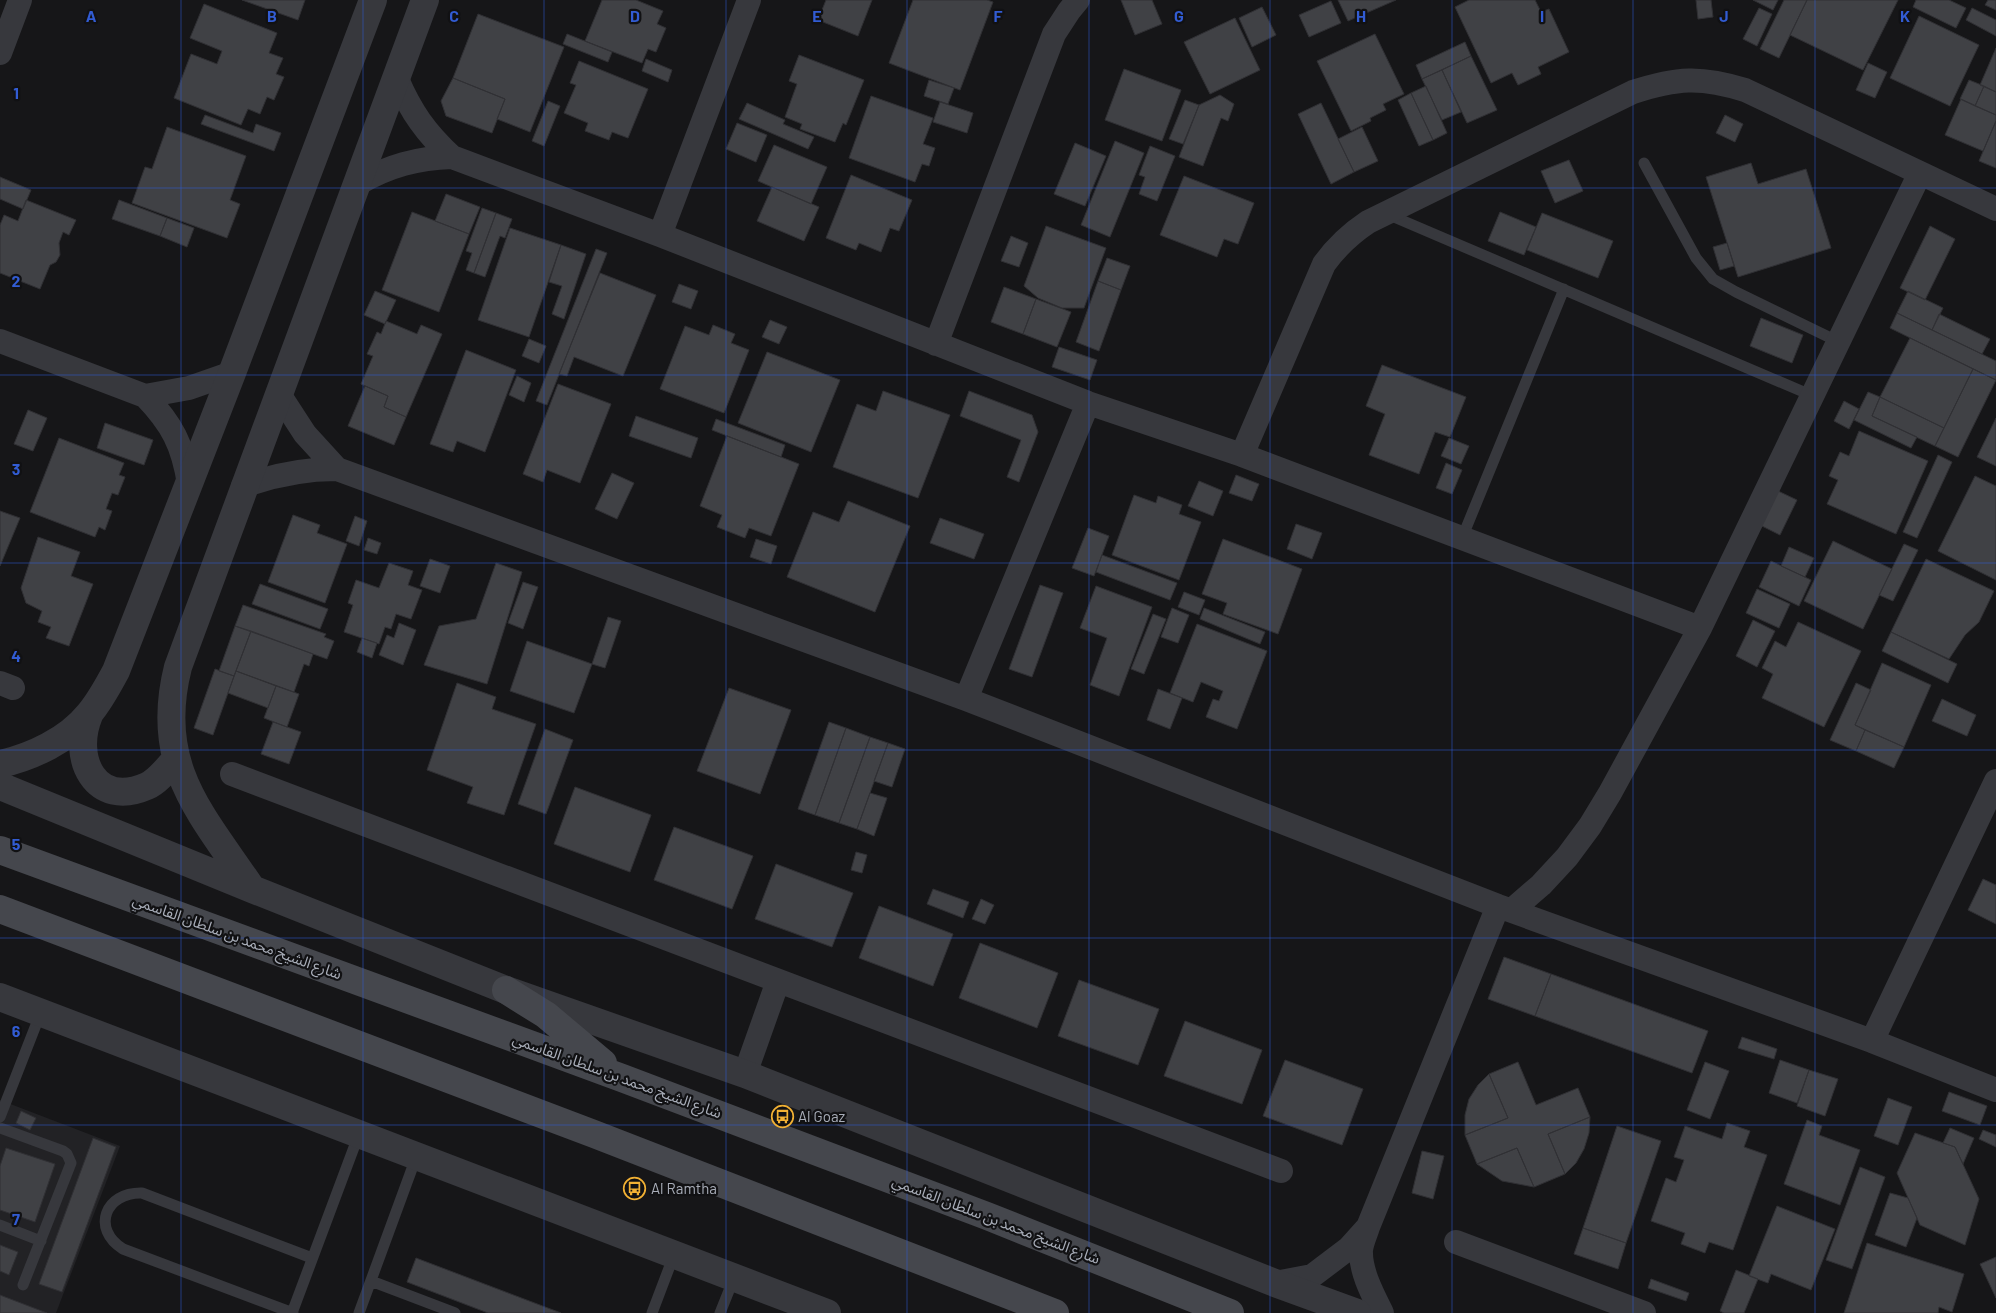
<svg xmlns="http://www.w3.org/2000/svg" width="1996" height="1313" font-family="Barlow,'Noto Sans Arabic',sans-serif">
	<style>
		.built { fill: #222225 }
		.building { fill: #404145; stroke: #303034 }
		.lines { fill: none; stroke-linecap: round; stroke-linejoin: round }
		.service { stroke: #37383d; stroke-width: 11 }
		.minor { stroke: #37383d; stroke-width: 24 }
		.tertiary { stroke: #37383d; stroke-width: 28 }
		.secondary { stroke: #45474d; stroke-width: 28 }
		.grid { fill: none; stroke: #325cd3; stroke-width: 1; stroke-opacity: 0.55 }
		.labels { text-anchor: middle; stroke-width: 4.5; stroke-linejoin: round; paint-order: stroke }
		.street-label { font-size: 15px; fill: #a8adb8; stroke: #111113 }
		.poi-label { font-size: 15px; fill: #a8adb8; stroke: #111113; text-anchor: start }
		.grid-label { font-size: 16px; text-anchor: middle; font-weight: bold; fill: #325cd3; stroke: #111113; stroke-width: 4.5; stroke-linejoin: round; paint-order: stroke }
	</style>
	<rect width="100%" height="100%" fill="#161618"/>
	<path class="built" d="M0 1100 120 1146 56 1313H0Z"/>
	<path class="building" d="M242 0H305L298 20Z
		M602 0H636L663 11 657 24 666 28 656 52 648 49 642 63 585 41Z
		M826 0H872L858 36 818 20Z
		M913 0H987L993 2 960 90 889 63Z
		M1121 0H1152L1162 24 1135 35Z
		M1338 0H1396L1348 21Z
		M1469 0H1535L1541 12 1549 9 1569 52 1538 67 1541 74 1518 85 1512 73 1491 83 1455 7Z
		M1696 0H1711L1713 17 1698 19Z
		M1753 0H1778L1773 10Z
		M1784 0H1807L1779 58 1760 49Z
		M1807 0H1898L1863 70 1790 35Z
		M1916 0H1949L1966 8 1956 28 1913 7Z
		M1988 0H1996V10L1985 5Z
		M1331 1 1341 23 1309 37 1299 15Z
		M204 4 277 33 269 53 283 58 276 74 284 77 274 100 267 97 260 114 248 109 241 125 174 98 191 54 217 64 222 51 190 38Z
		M1262 7 1276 35 1252 47 1239 18Z
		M1759 8 1772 14 1757 46 1743 39Z
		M1972 8 1996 20V36L1966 20Z
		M478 14 564 47 530 132 497 119 505 99 453 78Z
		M1919 16 1979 45 1950 106 1890 78Z
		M1235 18 1260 70 1210 94 1184 42Z
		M567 34 612 52 608 62 563 44Z
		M1375 34 1404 94 1383 104 1386 110 1370 118 1371 121 1351 131 1317 61Z
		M1465 42 1471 56 1422 79 1416 65Z
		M1996 48V92L1980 85Z
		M799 55 864 80 846 125 843 123 835 142 800 129 802 124 785 117 797 84 789 81Z
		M1471 56 1497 110 1467 123 1442 70Z
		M646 59 672 70 668 82 642 71Z
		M579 61 648 89 628 138 612 132 609 140 585 131 588 123 564 113 576 85 570 83Z
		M1868 63 1887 72 1875 98 1856 90Z
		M1124 69 1181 90 1162 141 1105 120Z
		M1442 70 1461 112 1442 120 1422 79Z
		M453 78 505 99 492 133 446 116 441 101Z
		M929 80 954 88 948 104 924 96Z
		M1969 80 1984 86 1975 106 1960 99Z
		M1426 86 1447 133 1433 140 1411 93Z
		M1984 86 1996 92V115L1975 106Z
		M1411 93 1433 140 1419 146 1398 100Z
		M1220 95 1234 104 1228 121 1221 118 1203 166 1179 157 1199 105Z
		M871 96 933 118 923 144 935 148 929 166 922 164 915 182 849 158Z
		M1961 99 1996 115V121L1983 151 1945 135Z
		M1185 100 1199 105 1183 144 1169 139Z
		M548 101 560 106 544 146 532 141Z
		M940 102 973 113 967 133 933 122Z
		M747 103 785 120 783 124 814 137 808 149 739 119Z
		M1321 103 1354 172 1331 184 1298 114Z
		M205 115 253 133 256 124 281 133 274 151 201 124Z
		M1725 115 1743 124 1735 142 1716 133Z
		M1996 121V168L1979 161Z
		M737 123 767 135 756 162 726 149Z
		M167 127 246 156 230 200 240 204 227 238 132 203 145 167 152 169Z
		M1362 127 1378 161 1354 172 1338 139Z
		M1115 141 1144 153 1110 237 1081 225Z
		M1075 143 1106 156 1085 206 1054 194Z
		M774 145 827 167 811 204 758 181Z
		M1150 146 1175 156 1157 201 1139 194 1145 177 1139 175Z
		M1569 160 1583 191 1555 203 1541 171Z
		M1751 163 1758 184 1806 169 1831 248 1738 277 1706 177Z
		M851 175 912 200 899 231 890 228 881 252 859 243 856 250 826 238Z
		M1184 176 1254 203 1238 244 1224 239 1217 257 1160 235Z
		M0 177 31 190 23 209 0 199Z
		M772 187 819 207 804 241 757 221Z
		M446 194 480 207 469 234 435 221Z
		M26 200 76 220 69 235 63 232 59 243 60 255 56 262 50 265 40 289 0 273V225L4 215 18 221Z
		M119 200 167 218 160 236 112 219Z
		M482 208 496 213 474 273 466 270 472 253 466 251Z
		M412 212 469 234 439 312 382 290Z
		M1500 212 1536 227 1524 255 1488 241Z
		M496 213 512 219 505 238 500 236 485 277 474 273Z
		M1542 213 1613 241 1598 278 1527 250Z
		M167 218 194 228 187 247 160 236Z
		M1046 226 1106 248 1084 308H1062L1038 298 1024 286Z
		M1930 226 1955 239 1925 300 1900 288Z
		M510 228 561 245 529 337 478 320Z
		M1011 236 1028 243 1019 267 1001 261Z
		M1727 243 1734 266 1720 270 1713 247Z
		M561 245 586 254 564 319 552 314 562 286 549 282Z
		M596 249 607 253 547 405 536 401Z
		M1107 258 1130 266 1121 290 1098 281Z
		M600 273 656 295 623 376 574 357 567 376 559 374Z
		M1098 281 1121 290 1099 351 1076 342Z
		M679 284 698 291 691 309 672 302Z
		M1004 287 1036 299 1023 334 991 322Z
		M375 291 396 300 385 324 364 315Z
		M1908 291 1943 308 1932 330 1897 313Z
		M1036 299 1071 312 1057 347 1023 334Z
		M1897 313 1996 361V380L1890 328Z
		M1939 314 1990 339 1982 354 1932 330Z
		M1761 318 1803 335 1792 363 1750 346Z
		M770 320 787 327 779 344 762 337Z
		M386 321 417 334 421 325 442 334 406 417 384 407 388 396 361 384 373 356 367 354 377 332 381 334Z
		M713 325 735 334 731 343 749 350 724 413 660 389 685 326 709 335Z
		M1910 338 1973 369 1944 428 1880 397Z
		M529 339 546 346 539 363 522 356Z
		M1059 347 1097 360 1090 380 1052 367Z
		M466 350 516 370 485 452 457 441 453 452 430 444Z
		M767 352 840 380 811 452 738 423Z
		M1382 365 1466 397 1450 437 1435 432 1419 474 1369 455 1385 414 1366 406Z
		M1973 369 1996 380 1958 457 1935 446Z
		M517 376 531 383 524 402 509 395Z
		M558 384 611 404 580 483 547 470 543 482 523 474Z
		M365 386 388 396 384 407 406 417 394 445 348 426Z
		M883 391 950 415 918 498 833 467 857 404 876 411Z
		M969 391 1032 415 1038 432 1019 482 1007 477 1021 440 960 416Z
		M1868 392 1880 397 1872 416 1917 437 1911 448 1854 420Z
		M1880 397 1944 428 1935 446 1872 416Z
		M1844 401 1859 409 1849 429 1834 421Z
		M28 410 47 418 33 451 14 444Z
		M636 416 698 438 691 458 629 436Z
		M1996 418V466L1977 457Z
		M716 419 785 445 781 457 712 430Z
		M105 423 153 440 144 465 97 448Z
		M1859 431 1928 461 1896 534 1827 504 1838 480 1829 476 1840 452 1849 456Z
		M727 436 799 464 771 536 749 528 745 538 717 527 722 515 700 506Z
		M59 438 124 463 119 475 125 477 118 495 112 493 106 509 112 511 105 530 99 527 95 537 30 512Z
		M1449 438 1469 446 1461 464 1441 456Z
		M1938 455 1952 462 1917 538 1903 532Z
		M1446 463 1462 470 1452 494 1436 488Z
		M612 473 634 483 617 519 595 509Z
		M1236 475 1259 484 1252 501 1229 493Z
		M1975 476 1996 486V580L1938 551Z
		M1199 481 1223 491 1213 516 1188 506Z
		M1778 491 1797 500 1780 535 1760 525Z
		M1134 495 1156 503 1158 496 1182 505 1179 514 1201 522 1179 580 1112 555Z
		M848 501 910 526 875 612 787 577 813 512 839 522Z
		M0 511 20 518 0 566Z
		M293 515 320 525 317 533 347 544 325 603 268 582Z
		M355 516 367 521 359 546 346 541Z
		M940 518 984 534 974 559 930 543Z
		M1296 524 1322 533 1312 559 1287 549Z
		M1088 528 1109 536 1094 576 1072 568Z
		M38 537 80 552 71 576 93 584 69 646 46 638 51 627 38 622 42 611 26 603 21 588Z
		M368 538 381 543 377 554 364 550Z
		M756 539 777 546 771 564 750 557Z
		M1223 539 1302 569 1278 634 1223 614 1227 603 1202 594Z
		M1833 541 1892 569 1863 629 1804 601Z
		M1904 544 1918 550 1893 601 1879 595Z
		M1789 547 1814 558 1805 577 1781 566Z
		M1102 555 1177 583 1170 600 1096 572Z
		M430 559 450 566 440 593 420 586Z
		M1926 559 1994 591 1979 622 1965 635 1949 659 1891 632Z
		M1771 561 1811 580 1799 606 1759 587Z
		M389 563 413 571 408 585 422 590 411 619 396 614 391 629 385 627 379 644 344 632 353 605 348 603 356 580 379 588Z
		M496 563 522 572 487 684 424 665 439 626 476 619Z
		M523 582 538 587 523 629 508 623Z
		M260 584 328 609 320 629 252 604Z
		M1040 585 1063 593 1032 677 1009 669Z
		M1096 586 1152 607 1119 696 1090 685 1107 638 1080 628Z
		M1757 589 1790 604 1779 628 1746 613Z
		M1184 592 1205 600 1199 615 1178 607Z
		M243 605 326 634 324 637 334 641 327 659 235 626Z
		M1172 608 1189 615 1178 643 1161 637Z
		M1204 608 1265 632 1260 644 1200 619Z
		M1153 614 1166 619 1144 674 1131 669Z
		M608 617 621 621 605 668 592 664Z
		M1753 620 1775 631 1757 667 1736 656Z
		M1798 622 1861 651 1824 727 1762 698 1773 674 1762 668 1775 641 1786 647Z
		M399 623 416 630 403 665 379 655 387 635 394 638Z
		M1197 624 1267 651 1237 729 1206 717 1213 699 1219 701 1223 691 1201 682 1193 702 1170 693Z
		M235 626 251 631 234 676 219 671Z
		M251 631 313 654 309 666 304 664 294 692 236 671Z
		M1891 632 1957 664 1948 683 1882 651Z
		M362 638 377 643 372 658 357 652Z
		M527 641 592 664 574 713 510 691Z
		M1882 663 1931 685 1904 747 1855 725Z
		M215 669 234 676 213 735 194 728Z
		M236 671 276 686 268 708 228 693Z
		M457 683 496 697 492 709 536 724 504 815 467 803 473 787 427 770Z
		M1856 683 1871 690 1855 725 1865 730 1856 751 1830 740Z
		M276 686 299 694 287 727 264 718Z
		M729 688 791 710 760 794 697 771Z
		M1158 689 1182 698 1170 729 1147 720Z
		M1942 699 1976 715 1967 736 1932 721Z
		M273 722 301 732 289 764 261 754Z
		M829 722 846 728 815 815 798 809Z
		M846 728 870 737 839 823 815 815Z
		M545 729 573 740 546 814 518 804Z
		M1865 730 1904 747 1894 768 1856 751Z
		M870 737 888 743 857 829 839 823Z
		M888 743 905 749 892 787 874 781Z
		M575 787 651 815 630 872 554 844Z
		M870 793 887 798 874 836 857 829Z
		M674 827 753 856 732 909 654 880Z
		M856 852 867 855 862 873 851 870Z
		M776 864 853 893 832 947 755 919Z
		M1983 879 1996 885V924L1968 910Z
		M933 889 969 902 963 918 927 904Z
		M981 899 994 905 985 924 972 919Z
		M879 906 953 934 933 986 859 958Z
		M980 943 1058 973 1037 1028 959 998Z
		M1504 957 1551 974 1535 1016 1488 999Z
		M1551 974 1708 1031 1692 1073 1535 1016Z
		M1079 980 1159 1009 1138 1065 1058 1036Z
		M1185 1021 1262 1050 1242 1104 1164 1076Z
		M1742 1037 1777 1049 1774 1059 1738 1048Z
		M1285 1060 1363 1089 1342 1145 1263 1116Z
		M1780 1060 1809 1070 1797 1103 1769 1093Z
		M1518 1062 1536 1105 1578 1088 1590 1117 1548 1134 1565 1174 1534 1187 1517 1148 1477 1164 1465 1135 1508 1118 1489 1074Z
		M1705 1062 1729 1071 1710 1119 1687 1110Z
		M1809 1070 1838 1079 1825 1116 1797 1106Z
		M1489 1074 1508 1118 1465 1135V1115L1469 1099 1478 1085Z
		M1949 1092 1987 1106 1980 1125 1942 1111Z
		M1888 1098 1912 1107 1898 1145 1874 1136Z
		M21 1111 36 1118 30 1130 16 1123Z
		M1590 1117 1589 1133 1584 1149 1576 1163 1565 1174 1548 1134Z
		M1807 1120 1822 1126 1819 1135 1860 1150 1840 1205 1784 1184Z
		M1727 1123 1750 1131 1744 1147 1767 1155 1733 1250 1709 1242 1705 1253 1681 1244 1685 1233 1651 1221 1666 1178 1676 1182 1684 1160 1674 1157 1685 1126 1722 1139Z
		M1617 1126 1661 1141 1626 1243 1583 1228Z
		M1950 1128 1974 1138 1963 1164 1955 1147 1943 1143Z
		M1983 1130 1996 1135V1147L1979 1139Z
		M1915 1133 1955 1147 1979 1199 1965 1245 1920 1225 1897 1173Z
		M93 1138 116 1147 62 1292 39 1284Z
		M6 1148 55 1164 35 1222 0 1210V1166Z
		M1517 1148 1534 1187 1502 1181 1477 1164Z
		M1422 1151 1444 1156 1433 1199 1412 1193Z
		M1860 1167 1885 1177 1852 1269 1826 1260Z
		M1890 1193 1908 1198 1917 1218 1906 1247 1875 1235Z
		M1777 1206 1835 1229 1811 1290 1771 1274 1768 1283 1749 1276Z
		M1583 1228 1626 1243 1618 1269 1574 1254Z
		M1867 1243 1964 1274 1952 1312 1939 1307 1938 1313H1844Z
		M0 1245 18 1252 9 1275 0 1271Z
		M1996 1257V1298L1980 1264Z
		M416 1258 561 1313H488L407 1282Z
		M1736 1270 1758 1279 1744 1313H1724L1720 1311Z
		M1651 1279 1689 1293 1686 1301 1648 1288Z
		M0 1295 47 1313H0Z"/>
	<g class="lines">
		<path class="service" d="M1644 163 1696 258 1713 279 1736 292 1839 342
			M1387 214 1813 396
			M1462 538 1564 289
			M0 1117 41 1012
			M0 1128 63 1151 67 1154 71 1163 23 1285
			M0 1225 41 1241
			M371 1281 455 1313
			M292 1313 359 1134
			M293 1313 123 1249C91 1229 105 1192 142 1193L312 1258
			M359 1313 417 1155
			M652 1313 674 1255
			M720 1313 734 1278"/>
		<path class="minor" d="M0 53 20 0
			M397 79C411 112 426 133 452 157L660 235 1088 403 1242 455 1700 628
			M359 183C389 166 417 158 452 157
			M660 235 749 0
			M0 341 145 396C172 424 183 445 189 484
			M936 344 1054 34 1069 11 1078 0
			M279 394 305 434 337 469
			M145 396 189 388 232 373
			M1242 455 1324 264C1337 246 1350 234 1368 222L1633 92C1677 78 1700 76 1745 90L1996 209
			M243 486C274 475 304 469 337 469L966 699 1498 906 1872 1041 1996 1090
			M0 683 13 688
			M966 699 1088 403
			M232 774 1281 1171
			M1512 910 1541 885 1567 857 1590 826 1610 793 1700 628 1920 173
			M1872 1041 1996 781
			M745 1074 778 981
			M1456 1242 1644 1313
			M1275 1283 1312 1276 1349 1248 1367 1228
			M1382 1313C1373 1295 1360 1271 1361 1250 1362 1242 1366 1234 1368 1227L1498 906"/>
		<path class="tertiary" d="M89 715C71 758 95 809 147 786 158 781 167 769 175 760
			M0 764C32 757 68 740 89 714 100 701 108 686 116 671L232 373 373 0
			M0 786 252 889 506 990 745 1074 1275 1283 1357 1313
			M252 889C201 813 153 766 178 667 259 444 344 223 425 0
			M0 997 827 1313"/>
		<path class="secondary" d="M0 850 622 1078 987 1216 1230 1313
			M0 909 594 1134 1055 1313
			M506 990 546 1015 603 1063"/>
	</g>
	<path class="grid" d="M181 0V1313M363 0V1313M544 0V1313M726 0V1313M907 0V1313M1089 0V1313M1270 0V1313M1452 0V1313M1633 0V1313M1815 0V1313M0 188H1996M0 375H1996M0 563H1996M0 750H1996M0 938H1996M0 1125H1996"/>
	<defs>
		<symbol id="bus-ring" viewBox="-11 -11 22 22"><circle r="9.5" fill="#111113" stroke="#f2b134" stroke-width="1.5"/><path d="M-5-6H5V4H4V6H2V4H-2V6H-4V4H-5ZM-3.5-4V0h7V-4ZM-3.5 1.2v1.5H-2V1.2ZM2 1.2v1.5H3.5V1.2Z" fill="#f2b134"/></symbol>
	</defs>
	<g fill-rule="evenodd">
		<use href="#bus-ring" x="770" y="1104" width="25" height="25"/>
		<use href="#bus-ring" x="622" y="1176" width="25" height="25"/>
	</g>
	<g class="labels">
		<g class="street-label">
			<text transform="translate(237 937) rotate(20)" y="5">شارع الشيخ محمد بن سلطان القاسمي</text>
			<text transform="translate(617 1076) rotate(20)" y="5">شارع الشيخ محمد بن سلطان القاسمي</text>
			<text transform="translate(996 1220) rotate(21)" y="5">شارع الشيخ محمد بن سلطان القاسمي</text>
		</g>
		<g class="poi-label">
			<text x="798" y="1122">Al Goaz</text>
			<text x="651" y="1194">Al Ramtha</text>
		</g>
	</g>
	<g class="grid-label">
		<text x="91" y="22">A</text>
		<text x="272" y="22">B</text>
		<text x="454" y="22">C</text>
		<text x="635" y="22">D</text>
		<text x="817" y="22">E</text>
		<text x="998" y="22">F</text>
		<text x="1179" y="22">G</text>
		<text x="1361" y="22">H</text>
		<text x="1542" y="22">I</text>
		<text x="1724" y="22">J</text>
		<text x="1905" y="22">K</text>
		<text x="16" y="99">1</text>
		<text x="16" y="287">2</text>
		<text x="16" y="475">3</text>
		<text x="16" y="662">4</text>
		<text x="16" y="850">5</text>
		<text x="16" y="1037">6</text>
		<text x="16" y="1225">7</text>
	</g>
</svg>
